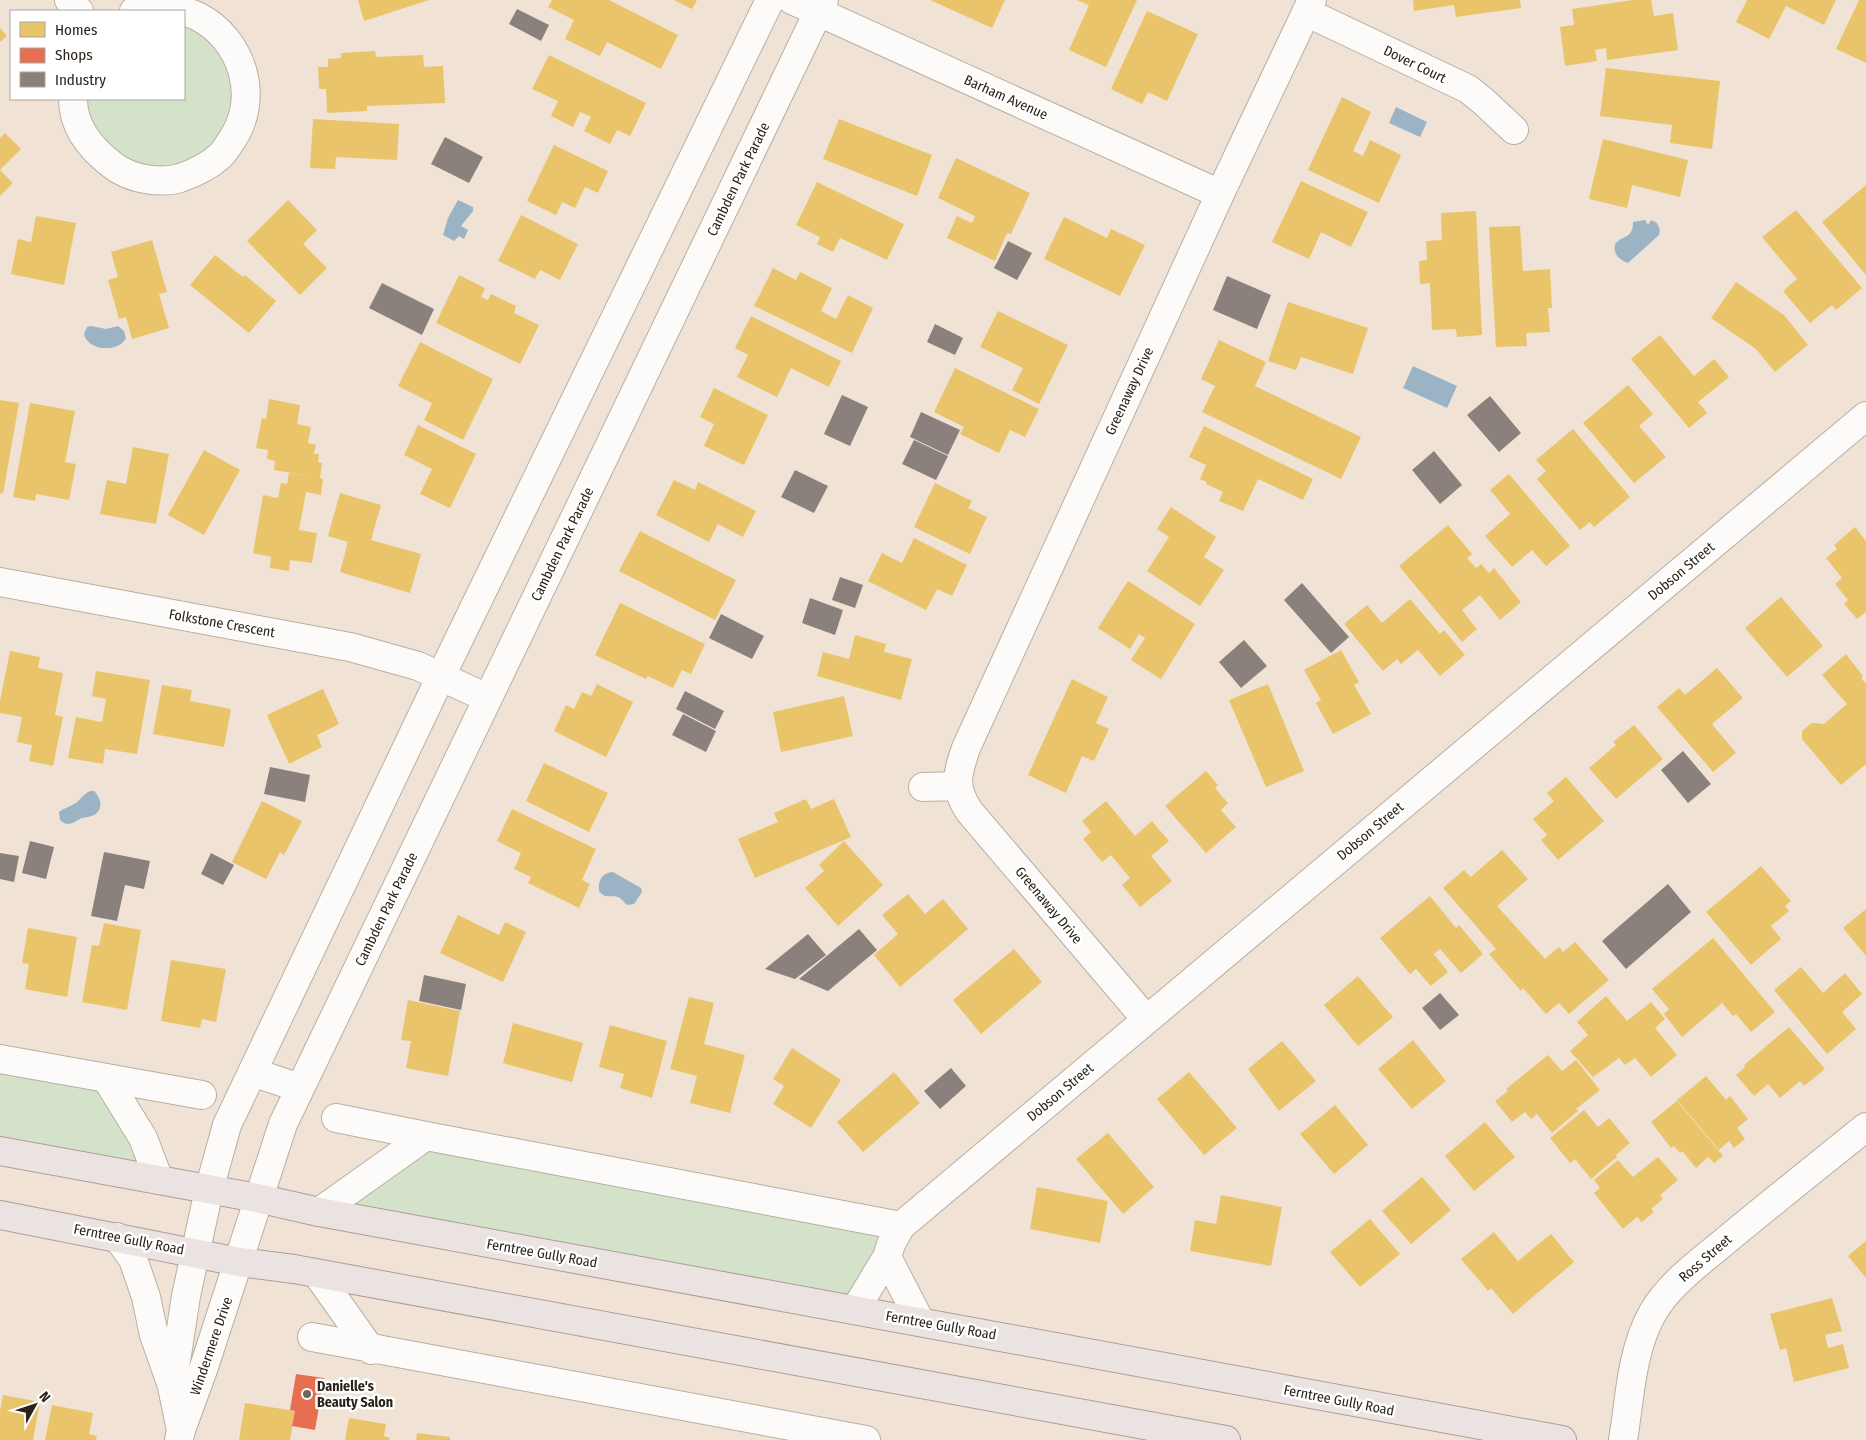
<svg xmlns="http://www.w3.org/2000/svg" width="1866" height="1440" font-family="'Fira Sans Condensed',sans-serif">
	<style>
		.green { fill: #d4e2ca }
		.water { fill: #9ab3c5 }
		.homes { fill: #e9c46a }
		.shops { fill: #e76f51 }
		.industry { fill: #8a817c }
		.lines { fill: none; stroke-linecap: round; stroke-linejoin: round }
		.minor-casing { stroke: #b8aea3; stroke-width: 30 }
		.major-casing { stroke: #af9d98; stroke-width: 30 }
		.minor { stroke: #fdfbf9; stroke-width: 28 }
		.major { stroke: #ebe2e2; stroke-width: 28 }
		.poi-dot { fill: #70665b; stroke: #fff; stroke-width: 2 }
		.labels { text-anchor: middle; stroke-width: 5; stroke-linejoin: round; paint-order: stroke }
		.street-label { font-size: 14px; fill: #2b2319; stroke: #fff }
		.poi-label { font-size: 14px; font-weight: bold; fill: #2b2319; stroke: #fff; text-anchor: start }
	</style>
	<rect width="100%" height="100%" fill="#f0e3d5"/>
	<path class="green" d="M184 11 210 23 246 102 199 171H120L74 99H184Z
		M0 1059 106 1078 159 1180 0 1151Z
		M426 1136 901 1226 855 1310 319 1212Z"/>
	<path class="water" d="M1396 107 1427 122 1420 137 1389 123Z
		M458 200 473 207V211L461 226 468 230 464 239 459 236 454 241 443 235 448 218Z
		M1645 220 1648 225 1651 220 1657 223 1660 230 1659 235 1628 263C1618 259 1613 254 1615 244 1624 234 1633 239 1633 222Z
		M91 326 106 329 118 326 124 331 126 338C119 353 87 351 84 334L87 327Z
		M1413 366 1457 386 1447 408 1403 388Z
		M90 791H94C101 798 104 809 94 815 90 817 86 817 82 818 74 822 68 828 60 820L59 812C64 808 69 807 74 804 80 801 83 794 90 791Z
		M613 872 641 888 642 892 634 904 627 905C624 902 621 898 618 897 609 895 605 899 599 891 598 880 602 873 613 872Z"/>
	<path class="homes" d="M358 0H429L364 21Z
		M552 0H609L678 35 661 69 607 42 600 56 565 39 574 20 548 7Z
		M674 0H697L692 9Z
		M930 0H1005L992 28Z
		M1077 0H1137L1106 67 1069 50 1089 5Z
		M1413 0H1520L1521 8 1456 17 1454 5 1414 11Z
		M1633 0H1651L1654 16 1673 13 1678 50 1607 60 1606 48 1595 50 1597 61 1565 66 1560 27 1574 25 1572 9Z
		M1747 0H1836L1824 25 1786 6 1769 39 1736 22Z
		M1859 0H1866V63L1836 49Z
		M1147 11 1198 34 1167 101 1148 92 1142 104 1111 89Z
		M0 28 7 36 0 42Z
		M375 51 376 57 423 55 424 67 443 66 445 103 367 106V111L327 113 326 89H319L318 67H328V59L341 58V53Z
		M549 55 646 103 630 136 617 130 610 144 584 131 591 117 580 112 573 127 551 116 558 101 532 89Z
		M1606 68 1720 81 1712 149 1670 143 1672 125 1600 116Z
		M1342 97 1371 112 1353 151 1363 156 1370 140 1401 155 1379 203 1308 170Z
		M313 119 399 124 397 160 336 157 335 169 310 168Z
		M839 119 932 155 917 196 823 159Z
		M5 133 21 149 0 170 13 183 0 196V138Z
		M1603 139 1688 160 1680 197 1632 185 1627 208 1589 199Z
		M554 145 608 171 598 193 585 187 575 208 562 202 556 215 527 201Z
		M956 158 1030 193 1011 234 1007 233 995 261 947 238 957 216 972 223 975 216 938 198Z
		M1301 181 1368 212 1351 247 1321 232 1309 259 1272 242Z
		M817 182 904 224 887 260 840 238 833 252 817 244 820 237 796 225Z
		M1866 185V275L1822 222Z
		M288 200 317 230 303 244 327 268 300 295 247 241Z
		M1796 210 1862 288 1836 310 1832 305 1810 323 1783 291 1797 279 1762 237Z
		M1476 211 1482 335 1457 337 1456 329 1432 330 1430 283 1420 284 1419 261 1427 260 1426 241 1442 240 1441 213Z
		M521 215 578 244 560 280 540 270 535 279 498 261Z
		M36 216 76 223 64 285 11 274 18 239 31 242Z
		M1064 217 1107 238 1111 229 1145 245 1120 296 1044 259Z
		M1520 226 1523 271 1550 269 1552 308H1548L1550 332 1526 333 1527 346 1496 347 1489 227Z
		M152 240 167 292 159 294 169 328 132 339 126 317 119 319 108 280 118 277 111 252Z
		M215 255 243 277 245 275 276 301 249 333 190 285Z
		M773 268 796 280 800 272 832 288 821 311 836 319 848 295 873 308 852 353 754 306Z
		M459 275 485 288 481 297 488 300 491 294 516 306 514 313 539 325 520 364 436 323Z
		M1736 282 1784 315 1808 345 1775 372 1756 349 1711 318Z
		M1288 302 1368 328 1353 374 1301 357 1296 370 1268 361Z
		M998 311 1068 345 1039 404 1012 390 1023 368 980 347Z
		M751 316 841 361 829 387 791 368 777 397 737 377 748 355 735 348Z
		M1660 335 1694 376 1714 359 1729 377 1698 402 1707 413 1689 428 1631 359Z
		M1219 340 1266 362 1255 386 1361 437 1341 479 1202 412 1215 386 1201 379Z
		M420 342 493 379 463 440 424 420 432 403 398 386Z
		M955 368 1039 409 1025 437 1010 430 999 453 960 434 964 427 934 412Z
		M1628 385 1653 414 1639 426 1666 457 1634 483 1583 423Z
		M714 388 768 415 744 465 704 446 714 424 700 417Z
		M269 399 300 405 297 424 311 427 308 443 316 445 314 454H319L318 462 322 463 320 478 323 479 321 495 306 492 299 530 317 533 312 563 290 560 289 571 270 568 271 557 253 553 263 495 278 498 281 483 287 484 289 473 310 476 274 470 275 461 267 459 268 450 256 448 262 418 266 419Z
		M0 400 19 403 3 494 0 493Z
		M30 403 75 411 65 462 76 464 69 500 36 494 35 501 13 497Z
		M418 425 476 454 450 508 420 494 432 469 404 455Z
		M1204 426 1313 479 1303 500 1258 479 1243 511 1219 501 1223 492 1206 484 1207 482 1200 479 1206 465 1189 457Z
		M1573 429 1630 497 1594 527 1590 522 1580 530 1537 479 1546 471 1536 460Z
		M133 447 169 454 156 524 100 514 107 480 126 484Z
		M204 450 240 470 204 535 168 515Z
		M1509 474 1570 546 1546 566 1532 550 1512 567 1485 536 1510 514 1490 490Z
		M674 480 695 490 698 482 756 511 743 537 718 524 709 542 656 515Z
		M935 483 972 501 968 508 987 517 970 554 914 527Z
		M340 493 381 505 371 540 421 554 410 593 340 572 348 542 328 536Z
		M1171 507 1216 537 1204 557 1224 570 1200 606 1147 571 1169 537 1157 529Z
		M1448 525 1472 554 1467 558 1476 568 1481 564 1489 573 1494 568 1521 602 1500 620 1480 595 1462 610 1477 629 1462 642 1399 566Z
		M1855 527 1866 541V612L1857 619 1844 604 1848 600 1835 584 1842 578 1826 558 1837 549 1834 545Z
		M640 531 736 580 715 620 619 571Z
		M914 538 967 565 952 596 937 589 926 610 868 581 882 553 902 563Z
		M1128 581 1195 624 1161 679 1131 660 1145 638 1139 634 1130 649 1098 628Z
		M1781 597 1823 646 1787 677 1745 628Z
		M1410 599 1440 634 1444 630 1465 655 1440 676 1418 650 1401 664 1397 659 1383 671 1344 624 1367 605 1382 623Z
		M620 603 705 644 691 674 682 670 673 688 648 676 646 679 595 655Z
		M855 635 886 644 884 652 912 659 901 700 817 676 823 652 849 659Z
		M1341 650 1359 682 1354 685 1371 714 1333 734 1316 703 1321 700 1304 670Z
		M10 651 40 657 38 668 63 673 55 715 63 717 53 766 29 761 32 745 17 742 22 717 0 713V701Z
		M1846 654 1863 676 1861 678 1866 684V764L1841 785 1802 739V731L1812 723 1824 724 1847 704 1822 675Z
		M1717 668 1743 698 1712 724 1736 753 1713 772 1657 707 1679 688 1685 695Z
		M96 671 150 680 137 754 105 749 103 764 68 758 76 717 102 722 106 699 92 696Z
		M1072 679 1108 697 1096 723 1109 729 1094 761 1082 756 1066 793 1028 775Z
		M597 684 633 702 606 757 554 731 566 705 574 709 582 692 591 696Z
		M1268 684 1304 771 1266 787 1229 700Z
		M162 685 192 690 190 701 231 709 224 747 153 734Z
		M323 689 339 724 317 735 322 747 289 764 267 715Z
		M844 696 853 736 781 752 773 712Z
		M1634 725 1663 759 1616 799 1589 768 1616 745 1613 742Z
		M544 763 608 793 589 832 526 801Z
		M1206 771 1218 785 1215 788 1228 803 1221 810 1236 827 1206 853 1165 806Z
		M1566 777 1604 821 1558 860 1541 840 1547 835 1533 819 1554 801 1547 793Z
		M806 799 811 809 834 799 851 837 755 878 738 839 778 822 774 813Z
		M262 801 302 821 284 855 280 852 266 879 232 862Z
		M1106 801 1135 836 1152 821 1169 841 1151 856 1172 881 1140 907 1122 885 1130 878 1111 855 1102 862 1083 839 1091 832 1082 821Z
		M512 809 596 849 582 880 590 884 579 908 528 883 531 877 514 869 521 853 497 841Z
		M844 841 883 885 838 926 805 888 824 871 819 865Z
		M1502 850 1528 879 1497 906 1545 959 1559 947 1563 952 1575 942 1609 980 1569 1014 1559 1003 1546 1014 1523 988 1521 991 1489 954 1496 949 1443 888 1464 870 1471 877Z
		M1761 866 1791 901 1785 906 1789 911 1771 926 1781 939 1751 965 1706 912Z
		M908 894 925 914 943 899 968 929 900 987 874 955 898 934 882 915Z
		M1430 896 1456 928 1459 925 1483 954 1461 973 1440 949 1434 954 1448 972 1431 986 1416 969 1410 974 1380 938Z
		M1866 909V956L1843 928Z
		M458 915 499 935 505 922 526 932 503 982 440 953Z
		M104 923 141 930 127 1010 82 1002 92 945 99 946Z
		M28 928 77 937 67 997 25 989 29 964 22 963Z
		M1713 938 1775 1012 1751 1032 1736 1014 1733 1016 1722 1003 1682 1037 1664 1014 1669 1009 1652 989Z
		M1014 949 1042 982 981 1034 953 1000Z
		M171 960 226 969 216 1022 202 1019 200 1028 161 1021Z
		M1801 967 1823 993 1845 973 1862 994 1842 1012 1856 1029 1827 1054 1774 990Z
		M1358 976 1393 1017 1358 1046 1324 1005Z
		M1606 996 1627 1021 1651 1002 1665 1019 1655 1028 1677 1055 1651 1077 1635 1058 1625 1065 1619 1058 1593 1077 1570 1051 1588 1035 1577 1022Z
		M689 997 714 1003 704 1044 745 1055 730 1113 690 1103 697 1076 670 1069Z
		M408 1000 460 1011 448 1076 406 1068 411 1041 401 1040Z
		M513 1023 583 1043 572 1082 503 1063Z
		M610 1025 667 1041 652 1098 620 1088 624 1074 599 1067Z
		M1789 1027 1825 1069 1804 1086 1800 1081 1780 1098 1768 1084 1754 1096 1736 1075 1745 1067 1744 1065Z
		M1413 1040 1446 1081 1412 1109 1378 1069Z
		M1282 1041 1316 1081 1279 1111 1248 1069Z
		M792 1048 841 1080 811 1128 773 1104 784 1086 773 1079Z
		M1548 1055 1562 1071 1576 1060 1600 1090 1576 1109 1578 1111 1552 1133 1537 1114 1531 1119 1525 1112 1512 1122 1495 1101 1508 1091 1506 1089Z
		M894 1072 920 1103 863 1152 837 1122Z
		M1189 1072 1237 1128 1204 1155 1157 1099Z
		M1706 1076 1726 1100 1730 1096 1748 1119 1737 1128 1745 1139 1734 1148 1729 1141 1719 1150 1677 1100Z
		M1677 1101 1723 1156 1714 1163 1708 1157 1696 1168 1682 1151 1680 1153 1674 1146 1671 1148 1651 1122Z
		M1335 1105 1368 1145 1334 1174 1300 1134Z
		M1584 1110 1598 1127 1609 1118 1630 1143 1616 1155 1617 1157 1591 1179 1575 1159 1570 1163 1550 1138Z
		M1485 1122 1515 1157 1474 1191 1445 1156Z
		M1108 1133 1154 1187 1123 1214 1076 1159Z
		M1658 1157 1678 1180 1660 1195 1663 1199 1651 1209 1654 1212 1642 1222 1637 1217 1623 1229 1594 1193 1600 1188 1594 1180 1618 1160 1633 1177Z
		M1422 1177 1451 1210 1411 1244 1382 1211Z
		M1037 1187 1108 1201 1100 1243 1030 1229Z
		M1221 1195 1282 1207 1271 1266 1190 1251 1195 1220 1216 1224Z
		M1370 1219 1400 1254 1360 1287 1330 1252Z
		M1494 1232 1518 1261 1551 1234 1574 1262 1513 1314 1491 1288 1488 1291 1461 1259Z
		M1866 1241V1278L1848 1256Z
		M1832 1298 1842 1331 1825 1335 1828 1348 1843 1344 1849 1368 1794 1382 1786 1348 1780 1350 1770 1314Z
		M3 1395 40 1402 33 1440H0V1411Z
		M245 1403 295 1411 290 1440H239Z
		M52 1405 93 1413 89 1434 97 1436 96 1440H45Z
		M349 1418 386 1424 384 1436 390 1438 389 1440H345Z
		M417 1433 450 1437V1440H416Z"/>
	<path class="shops" d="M296 1374 324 1378 315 1430 292 1426 295 1411 290 1410Z"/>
	<path class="industry" d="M517 9 549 25 541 41 509 24Z
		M445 137 483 157 469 183 431 164Z
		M1008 241 1032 253 1017 280 994 268Z
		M1227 276 1271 295 1257 329 1213 310Z
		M382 283 434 309 422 335 369 308Z
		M935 324 963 338 955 355 927 342Z
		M842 395 868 407 850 446 824 434Z
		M1490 396 1521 433 1499 452 1467 415Z
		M921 412 960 430 948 455 910 437Z
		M914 440 948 456 936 480 902 464Z
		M1434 451 1462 485 1440 504 1412 470Z
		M795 470 828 486 814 513 781 497Z
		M840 577 863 585 855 608 832 600Z
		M1302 583 1349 637 1331 653 1284 600Z
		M810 598 843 610 835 635 802 623Z
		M721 614 764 636 752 659 709 638Z
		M1244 640 1267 666 1241 688 1219 662Z
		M685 691 724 711 715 729 676 709Z
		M683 714 716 731 706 752 672 735Z
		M1683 751 1711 784 1688 803 1661 770Z
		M270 767 310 775 305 802 264 794Z
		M30 841 54 847 46 879 22 873Z
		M104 852 150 861 144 889 125 885 117 921 91 916Z
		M0 853 19 856 14 882 0 879Z
		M211 853 234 865 223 885 201 874Z
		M1668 884 1691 912 1626 969 1602 941Z
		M859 929 877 950 828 991 799 979Z
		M808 934 826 955 795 979 765 969Z
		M424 975 466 984 461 1010 419 1001Z
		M1440 993 1459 1015 1440 1030 1422 1008Z
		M951 1068 966 1086 940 1109 924 1091Z"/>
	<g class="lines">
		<defs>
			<path id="minor" d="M69 0 79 11
				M792 0 1220 194
				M1306 12 1468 89 1483 101 1514 130
				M73 99C73 128 93 151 115 167 132 179 160 184 180 178 195 173 208 167 220 156 224 152 228 146 231 141 261 99 243 39 197 16 183 10 168 6 153 7 147 7 140 10 134 11
				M0 582 350 647 418 666 487 698
				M923 787 957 786
				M1146 1019 969 811C953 786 957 775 966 748L1220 194 1312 0
				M0 1059 202 1095
				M252 1072 300 1088
				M106 1078 143 1138 159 1180
				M336 1118 426 1136
				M319 1212 426 1136 901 1226
				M117 1237 133 1259 146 1297 154 1335 171 1383
				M887 1257 920 1321
				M317 1274 371 1350
				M855 1310 887 1257 891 1244 901 1226 1866 416
				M312 1337 866 1440
				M181 1430 172 1387 186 1296 209 1190 227 1125 441 676 770 0
				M179 1440 181 1430 204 1367 283 1124 824 0
				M1623 1440C1630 1398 1631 1352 1652 1314 1668 1285 1699 1263 1724 1242 1771 1203 1819 1165 1866 1127"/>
			<path id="major" d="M0 1151 257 1198 319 1212 1562 1440
				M0 1215 239 1262 294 1269 1226 1440"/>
		</defs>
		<use href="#minor" class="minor-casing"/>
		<use href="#major" class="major-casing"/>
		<use href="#minor" class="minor"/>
		<use href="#major" class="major"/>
	</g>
	<circle class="poi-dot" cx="307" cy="1394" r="5"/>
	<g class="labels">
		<g class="street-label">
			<text transform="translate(1415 64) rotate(26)" y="5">Dover Court</text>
			<text transform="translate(1006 97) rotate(24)" y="5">Barham Avenue</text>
			<text transform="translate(738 179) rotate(-64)" y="5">Cambden Park Parade</text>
			<text transform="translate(1129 391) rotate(-65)" y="5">Greenaway Drive</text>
			<text transform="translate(562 544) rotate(-64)" y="5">Cambden Park Parade</text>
			<text transform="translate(1681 571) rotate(-40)" y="5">Dobson Street</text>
			<text transform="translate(222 623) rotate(10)" y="5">Folkstone Crescent</text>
			<text transform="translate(1370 831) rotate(-40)" y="5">Dobson Street</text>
			<text transform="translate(1049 905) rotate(50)" y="5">Greenaway Drive</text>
			<text transform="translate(386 909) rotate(-64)" y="5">Cambden Park Parade</text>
			<text transform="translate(1060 1092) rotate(-40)" y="5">Dobson Street</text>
			<text transform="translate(129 1239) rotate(11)" y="5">Ferntree Gully Road</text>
			<text transform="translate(542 1253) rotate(10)" y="5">Ferntree Gully Road</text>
			<text transform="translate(1705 1258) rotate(-41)" y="5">Ross Street</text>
			<text transform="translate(941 1325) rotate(10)" y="5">Ferntree Gully Road</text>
			<text transform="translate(211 1346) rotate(-71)" y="5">Windermere Drive</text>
			<text transform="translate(1339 1400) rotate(11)" y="5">Ferntree Gully Road</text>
		</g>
		<g class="poi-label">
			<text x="317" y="1391">Danielle's<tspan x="317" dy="16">Beauty Salon</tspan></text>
		</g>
	</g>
	<rect x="10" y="10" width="175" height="90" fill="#ffffff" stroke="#aaa7a3"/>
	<rect x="20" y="22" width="25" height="15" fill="#e9c46a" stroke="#aaa7a3"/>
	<text x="55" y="35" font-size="15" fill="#2b2319">Homes</text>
	<rect x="20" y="48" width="25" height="15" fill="#e76f51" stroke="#aaa7a3"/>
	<text x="55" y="60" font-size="15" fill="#2b2319">Shops</text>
	<rect x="20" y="72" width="25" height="15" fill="#8a817c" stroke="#aaa7a3"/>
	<text x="55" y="85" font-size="15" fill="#2b2319">Industry</text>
	<g transform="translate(35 1405) rotate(50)" stroke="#ffffff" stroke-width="4" paint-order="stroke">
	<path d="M0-4L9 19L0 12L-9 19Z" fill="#2b2319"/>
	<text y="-8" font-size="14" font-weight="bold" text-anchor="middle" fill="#2b2319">N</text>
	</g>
</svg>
